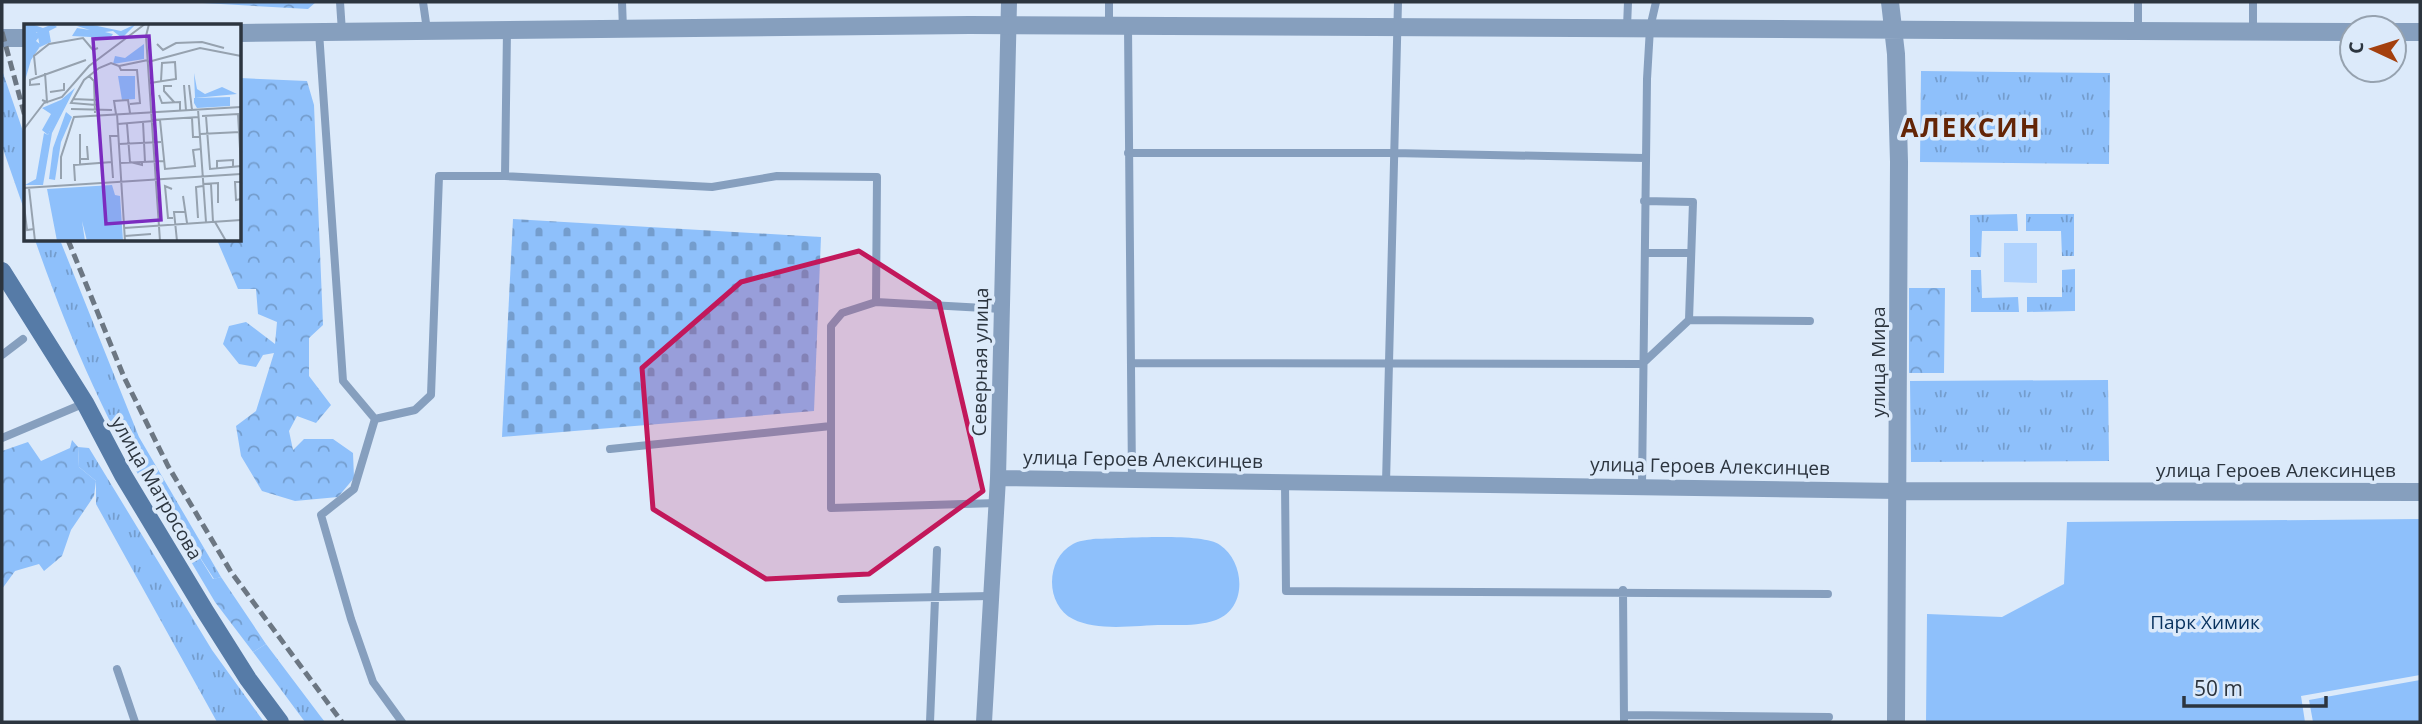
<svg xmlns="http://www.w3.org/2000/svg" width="2422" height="724" font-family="'Open Sans',sans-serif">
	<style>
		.grass { fill: url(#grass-tufts) }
		.forest { fill: url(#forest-crowns) }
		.cemetery { fill: url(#cemetery-stones) }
		.park { fill: #8ec0fb }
		.water { fill: #b0d3fe }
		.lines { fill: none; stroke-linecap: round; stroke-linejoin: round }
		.service { stroke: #869fbe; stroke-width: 8 }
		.minor { stroke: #869fbe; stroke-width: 16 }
		.tertiary { stroke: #869fbe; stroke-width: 18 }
		.secondary { stroke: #567ba7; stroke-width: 18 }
		.rail { stroke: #6c7783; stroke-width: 5; stroke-dasharray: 10 5; stroke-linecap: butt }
		.marked { fill: #c2185b; fill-opacity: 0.2; stroke: #c2185b; stroke-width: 5; stroke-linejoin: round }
		.labels { text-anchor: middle; stroke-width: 7; stroke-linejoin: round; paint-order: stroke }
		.street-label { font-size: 19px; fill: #2c353f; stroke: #dceafa }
		.park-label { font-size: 19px; fill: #08325e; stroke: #dceafa }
		.district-label { font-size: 26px; font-weight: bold; letter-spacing: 2px; fill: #642506; stroke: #dceafa }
		.inset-road { fill: none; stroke: #96a2af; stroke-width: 2 }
		.view { fill: #7b2cbf; fill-opacity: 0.15; stroke: #7b2cbf; stroke-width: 3.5 }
		.inset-edge { fill: none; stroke: #2c353f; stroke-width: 3.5 }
	</style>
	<defs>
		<pattern id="grass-tufts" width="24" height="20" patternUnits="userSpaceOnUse" patternTransform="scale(1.75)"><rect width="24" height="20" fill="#8ec0fb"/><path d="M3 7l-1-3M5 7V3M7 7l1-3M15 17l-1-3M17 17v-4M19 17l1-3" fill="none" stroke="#749dcd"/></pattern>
		<pattern id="forest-crowns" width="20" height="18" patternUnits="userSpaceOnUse" patternTransform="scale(1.75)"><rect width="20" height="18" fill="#8ec0fb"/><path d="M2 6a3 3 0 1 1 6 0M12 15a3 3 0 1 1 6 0" fill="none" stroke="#749dcd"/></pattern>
		<pattern id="cemetery-stones" width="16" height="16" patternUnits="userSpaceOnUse" patternTransform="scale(1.75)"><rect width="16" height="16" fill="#8ec0fb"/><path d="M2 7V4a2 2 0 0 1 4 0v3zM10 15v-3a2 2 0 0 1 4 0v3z" fill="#749dcd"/></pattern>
	</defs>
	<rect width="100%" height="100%" fill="#dceafa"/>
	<path class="grass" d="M2 70 26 140V215L2 146Z
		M1921 71 2110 73 2109 164 1920 162Z
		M2017 214 2018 231H1982L1981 257H1970V215Z
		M2026 214H2074V256H2062L2061 231H2026Z
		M35 240H60L139 437 221 577 214 579 181 528 174 533C114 442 71 343 35 240Z
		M2075 269V311L2027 312V297H2062V270Z
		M1981 270 1982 298 2018 297 2019 312H1971V270Z
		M2108 380 2109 461 1911 462 1910 381Z
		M78 447 89 448 212 650 264 722H217L96 504V481L79 467Z
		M266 644 321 717 325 722H305L253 652Z"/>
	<path class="forest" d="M185 2H316L308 9Z
		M240 78 307 81 314 105 323 325 309 338V376L331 405 316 423 297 416 289 431 293 450 304 439H333L353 453 354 478 338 497 295 501 262 491 241 456 236 426 256 411 274 353 263 355 256 367 239 364 223 344 229 326 246 322 275 344 277 322 258 314 256 289H238L217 240H240Z
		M1909 288H1945L1944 373H1909Z
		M72 440 78 447 79 467 96 481 94 496 71 530 62 556 44 571 39 564 15 571 2 589V451L28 442 41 461 70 448Z
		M181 527 213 579 221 577 266 644 253 652 215 602 174 533Z"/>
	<path class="cemetery" d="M513 219 821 237 814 411 502 437Z"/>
	<path class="park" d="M2420 519V675L2301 696 2305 722H1926L1927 614 2002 617 2064 584 2067 522Z
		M1093 539C1119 539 1202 532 1220 545 1245 562 1248 608 1216 620 1199 626 1181 625 1163 625 1137 625 1098 632 1073 619 1045 605 1045 559 1073 544 1078 541 1087 540 1093 539Z
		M2420 680V722H2313L2309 700Z"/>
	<path class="water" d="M2004 243H2037V283L2004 282Z"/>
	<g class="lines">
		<path class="service" d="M340 2 342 32
			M423 2 427 30
			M622 2 623 29
			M2138 2V30
			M1109 26V2
			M1128 26 1132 480
			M1627 27 1628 2
			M2253 31V2
			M319 32 343 381 375 419 415 410 431 395 439 176H505L712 187 777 176 877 177 876 302
			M1128 153H1393L1645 158
			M505 176 507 30
			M1645 253H1691
			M1689 320 1810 321
			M2 355 23 339
			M1131 363 1642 364 1689 320 1693 202 1644 201
			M375 419 354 489 321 515 351 619 373 682 402 722
			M2 438 85 403
			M610 449 831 426
			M1285 482 1286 591 1828 594
			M1386 483 1398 2
			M1642 486 1647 79 1650 28 1656 2
			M997 503 831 508V326L842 313 876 302 1002 309
			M1623 590 1624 722
			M841 599 990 596
			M117 669 135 722
			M1624 715 1829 717
			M930 722 937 550"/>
		<path class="minor" d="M998 478 1899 491
			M984 722 998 478 1009 2"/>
		<path class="tertiary" d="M1890 2 1896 54 1899 162 1896 722
			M2394 32H2420
			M240 33 969 25 2352 32
			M2 38H26
			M1899 491 2420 492"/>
		<path class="secondary" d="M2 271 85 403 123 475 205 611 248 679 280 722"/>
		<path class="rail" d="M2 32 26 120
			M68 240 124 377 168 466 231 572 342 722"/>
	</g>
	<path class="marked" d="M859 251 939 302 983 491 869 574 766 579 653 509 642 368 741 282Z"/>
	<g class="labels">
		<g class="street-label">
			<text transform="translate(980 362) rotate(-89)" y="7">Северная улица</text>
			<text transform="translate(1878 362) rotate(-90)" y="7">улица Мира</text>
			<text transform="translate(1143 459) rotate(1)" y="7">улица Героев Алексинцев</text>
			<text transform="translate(1710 466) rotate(1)" y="7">улица Героев Алексинцев</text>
			<text x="2276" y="477">улица Героев Алексинцев</text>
			<text transform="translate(157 488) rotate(60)" y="7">улица Матросова</text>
		</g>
		<g class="park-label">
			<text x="2205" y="629">Парк Химик</text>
		</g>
		<g class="district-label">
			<text x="1971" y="137">АЛЕКСИН</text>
		</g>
	</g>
	<g transform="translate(24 24)">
		<rect width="217" height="217" fill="#dceafa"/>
		<path d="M0 0H19L10 1 19 4 29 0 33 3 25 7 27 18 16 23 13 8 6 18 0 15ZM64 0 97 7 112 0 98 14 89 7 81 8 89 10 86 14 48 12 53 4 66 6 53 2ZM51 64 28 109 19 161H1L12 155 20 109 24 111 38 75Z" fill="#8ec0fb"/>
		<path d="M9 9H18L12 17 17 21 7 36 0 60V15L6 17ZM120 20V35L89 40 91 32 101 34ZM170 49 173 65 181 70 198 63 213 70 171 74ZM39 75 37 82 24 111 18 106 27 90 18 84ZM42 88 48 93 37 118 31 156 25 155 29 124Z" fill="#8ec0fb"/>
		<path d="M94 52H111V75L98 76Z" fill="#8ec0fb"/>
		<path d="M206 73V82L173 84 170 79V74ZM88 161 91 171 96 172 99 217H63L58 197 61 217H33L23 165Z" fill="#8ec0fb"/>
		<path class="inset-road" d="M125 0 122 12 136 217M133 20 139 26 152 19 178 18 200 24M124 38 176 24 217 32M12 51 10 32 25 20 59 14 69 26 74 24M65 52 70 57 71 89M126 59 152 55 151 38 138 39 137 57M16 60 6 61V56L62 36M160 61 162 86M165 61 168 86M148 62H140V67L150 78M26 68 40 66V59M135 71 138 79 156 78V87M49 75 72 76M18 76 23 78 21 49M106 80 116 79 113 46H97L95 42 124 36M72 81 47 79 60 56 75 44 87 39 95 42M47 85 88 86M174 85 182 198M92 90 90 77 104 76 106 89M93 90 101 217M178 92 214 90 217 142 186 145 182 92M168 94 169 113H176M128 96 175 93M136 96 141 145 172 142M119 98 121 138M94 100 129 97M103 100 106 138 118 141V138M0 105 20 79 38 73 65 42 121 0M176 110 216 108M95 120 137 118M55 135H64L63 122M96 139 140 137M56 141V110M171 141 169 126 177 125M193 144V137L209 136V142M89 154 86 112H95M37 155V133L50 93 217 83M51 157 50 141 88 138M217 158H211L212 176 217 175M179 160 194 159V179M187 160 189 198M0 164 217 150M5 164 11 217M148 165 141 162 144 194H149M159 172 163 199M0 181 3 206 10 205M174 194 172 163 179 162M191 198 202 217M100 204 217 196M101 212 127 210M153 217 150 188H162"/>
		<path class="view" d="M125 12 137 196 82 200 69 15Z"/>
		<rect width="217" height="217" class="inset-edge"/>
	</g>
	<rect width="2422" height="724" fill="none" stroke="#2c353f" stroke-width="7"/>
	<g transform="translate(2373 49) rotate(274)"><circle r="33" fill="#dceafa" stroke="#96a2af" stroke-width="2"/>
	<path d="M0-5L12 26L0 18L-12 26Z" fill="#a4400e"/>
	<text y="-10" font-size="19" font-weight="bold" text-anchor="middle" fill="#2c353f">С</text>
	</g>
	<path d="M2184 696v10h142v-10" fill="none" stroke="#2c353f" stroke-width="3.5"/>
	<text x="2194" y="696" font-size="21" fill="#2c353f" stroke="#dceafa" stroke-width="5" paint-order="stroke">50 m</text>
</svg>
